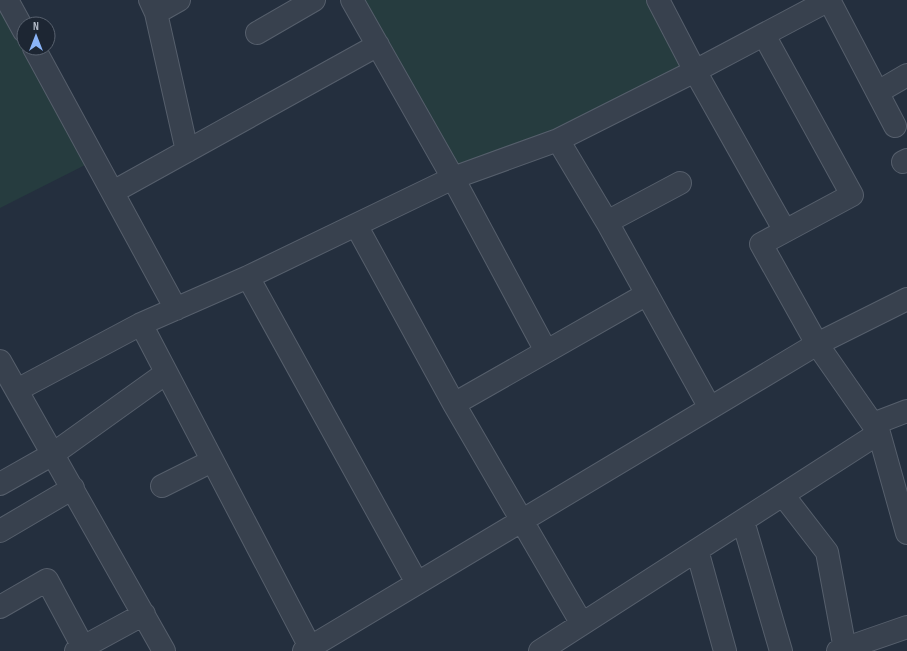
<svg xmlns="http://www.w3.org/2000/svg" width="907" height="651" font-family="'Sofia Sans Condensed',sans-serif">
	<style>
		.green { fill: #263c3f }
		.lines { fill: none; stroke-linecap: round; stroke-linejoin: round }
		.minor-casing { stroke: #565f6c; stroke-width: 24 }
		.minor { stroke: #38414e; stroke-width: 22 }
	</style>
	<rect width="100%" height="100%" fill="#242f3e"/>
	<path class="green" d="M0 0 24 31V48L95 160 0 208Z
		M353 0H659L695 71 453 178Z"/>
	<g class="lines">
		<defs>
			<path id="minor" d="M7 0 24 31
				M150 0 156 13 187 151
				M352 0 453 178 546 351
				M658 0 695 71 785 231
				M829 0 895 126
				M156 13 179 0
				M257 33 314 0
				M764 35 852 195 761 244 817 344 879 433 907 533
				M34 48 176 309
				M878 92 907 75
				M558 140 607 222 710 408
				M903 162 907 160
				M113 192 378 45
				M607 222 680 183
				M356 225 454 404 582 624
				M248 277 417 583
				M141 324 310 647V651
				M0 361 164 651
				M17 390 141 324 248 277 453 178 558 140 695 71 829 0
				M454 404 647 294
				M873 424 907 411
				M0 484 53 454 166 373
				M162 486 212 461
				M783 495 827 552 845 649
				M743 521 781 651
				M0 531 73 488
				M697 550 725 651
				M0 607 47 580 83 647
				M76 651 144 614
				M304 651 817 344 907 299
				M540 651 879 433
				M838 651 907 627"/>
		</defs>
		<use href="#minor" class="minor-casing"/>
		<use href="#minor" class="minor"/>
	</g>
	<g transform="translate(36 36)"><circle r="19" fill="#1d2633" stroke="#59626f"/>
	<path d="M0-3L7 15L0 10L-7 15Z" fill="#8ab4f8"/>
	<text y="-6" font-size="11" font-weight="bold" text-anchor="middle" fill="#b4bcc9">N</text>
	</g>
</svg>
